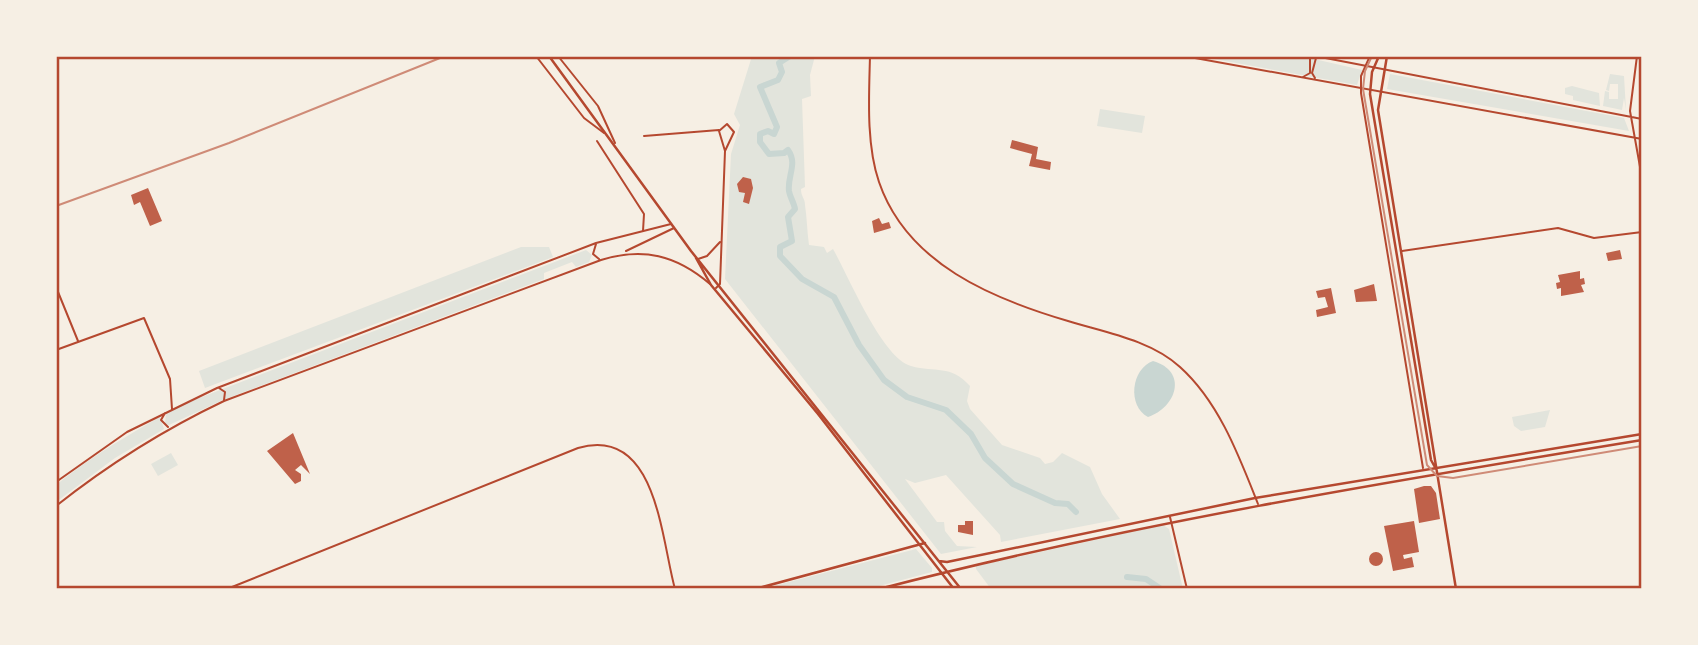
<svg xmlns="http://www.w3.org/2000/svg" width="1698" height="645" font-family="'Crimson Pro',serif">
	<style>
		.green { fill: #e2e4dc }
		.water { fill: #c9d6d2 }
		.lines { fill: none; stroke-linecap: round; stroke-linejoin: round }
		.river { stroke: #c9d6d2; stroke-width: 6 }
		.building { fill: #bf614a }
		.path { stroke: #b5482f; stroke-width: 1 }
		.minor { stroke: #b5482f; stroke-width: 2 }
		.tertiary { stroke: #b5482f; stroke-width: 2 }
		.secondary { stroke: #b5482f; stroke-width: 2.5 }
		.tram { stroke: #cf8b77; stroke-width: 2 }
		.rail { stroke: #cf8b77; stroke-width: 2 }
		.neatline { fill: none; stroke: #b5482f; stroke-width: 2.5 }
	</style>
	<rect width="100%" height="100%" fill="#f6efe4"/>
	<path class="green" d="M752 56H815L810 75 811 96 802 99 805 187 801 189C801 197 805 198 805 205 807 218 807 231 809 245L824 247 827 253 833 249C848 275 882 358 911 366 936 373 950 364 970 386L967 401 970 409 1002 445 1040 458 1045 464 1053 462 1062 453 1090 467 1102 494 1120 519 1001 542 1000 535 946 475 915 483 905 479 937 522H944L945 531 957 546 977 547 941 554 725 279 731 154 740 125 734 114Z
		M1198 56H1301L1362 70 1357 85Z
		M1390 74 1624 118 1629 131 1387 89Z
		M1610 74 1624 76 1626 110 1624 98 1622 110 1603 106 1605 91 1609 92V99H1618V84H1610L1609 91 1606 90Z
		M1572 86 1599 93 1600 106 1573 100V96L1565 94V88Z
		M1100 109 1145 116 1142 133 1097 126Z
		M521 247H549L553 257 205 388 199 371Z
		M586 250 592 255 589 262 576 267 572 262 544 273V279L223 400 169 425 165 424 166 413 194 400Z
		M1550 410 1545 427 1521 431 1514 426 1512 417Z
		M160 417 164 429 115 458 56 502V485C89 458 123 438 160 417Z
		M171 453 178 465 158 476 151 464Z
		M1163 525 1169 529 1183 589H991L976 569V566Z
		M916 549 932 568V572L868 589H762Z"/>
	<path class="water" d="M1153 361C1188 371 1177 407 1148 417 1127 406 1131 369 1153 361Z"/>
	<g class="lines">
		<path class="river" d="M790 56 779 63 782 72 778 80 760 87 777 127 774 134 768 131 760 134V142L769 154 784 153 788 150C798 164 787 176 789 191 790 197 794 203 795 209L788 217 792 241 780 247V256L802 279 834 297 859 345 884 380 907 397 946 410 971 434 985 458 1013 484 1055 503 1068 504 1076 512
			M1127 577 1146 579 1161 589"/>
	</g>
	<path class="building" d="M1012 140 1038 147 1036 159 1051 162 1050 170 1029 166 1032 154 1010 148Z
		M743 177 751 179 753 188 749 204 743 202 745 193 739 192 737 184Z
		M148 188 162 221 150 226 140 202 134 205 131 195Z
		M879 218 882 224 889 222 891 228 874 233 872 221Z
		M1620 250 1622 259 1608 261 1606 253Z
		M1580 271V279L1584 278 1585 284 1581 285 1584 292 1561 296V288L1557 289 1556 283 1560 282 1558 275Z
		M1374 284 1377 301 1356 302 1354 290Z
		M1331 288 1336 313 1317 317 1316 310 1328 307 1325 297 1318 298 1316 291Z
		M293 433 310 474 301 465 295 470 301 474V481L295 484 267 451Z
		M1424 486H1431L1436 493 1440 519 1419 523 1414 489Z
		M965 521H973V535L958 532V525H965Z
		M1414 521 1419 552 1403 555 1404 559 1412 557 1414 567 1393 571 1384 526Z
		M1369 559a7 7 0 1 1 14 0a7 7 0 1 1-14 0Z"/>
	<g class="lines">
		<path class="path" d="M1640 448H1642"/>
		<path class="minor" d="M536 56 584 118 604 133
			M558 56 598 106 615 143
			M1370 56 1361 76V93L1423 468
			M644 136 719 130
			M597 141 644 214 643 231
			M1402 251 1558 228 1594 238 1642 232
			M698 259 707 256 720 242
			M56 287 78 341
			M716 288 720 284 725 151 719 131 727 124 734 132 725 151
			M227 589 578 448C657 425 661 539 675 589"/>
		<path class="tertiary" d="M870 56C869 96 866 144 879 182 907 264 993 299 1068 321 1104 332 1151 340 1180 367 1219 402 1239 456 1258 504
			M1184 56 1642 139
			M1315 56 1642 119
			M1637 56 1630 111 1642 178
			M1303 77 1310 73V56
			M1315 78 1312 73 1316 58
			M596 244 593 254 599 259
			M626 251 674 228
			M56 350 144 318 170 379 172 409
			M219 388 225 392 224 400
			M165 413 161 420 168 427
			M56 482 127 432 217 388 596 243 671 224
			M56 506C109 464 163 430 224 401L601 260C643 247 676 255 710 284
			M1170 517 1187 589"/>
		<path class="secondary" d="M549 56 691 251 961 589
			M1379 56 1372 72 1370 94 1431 460 1436 469
			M1387 56 1378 110 1456 589
			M696 258 711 285 818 414 954 589
			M939 561 947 562 1255 498 1642 434
			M755 589 925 543
			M879 589C1130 524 1386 482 1642 440"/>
		<path class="tram" d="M1372 56 1365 71 1363 89 1427 465 1437 476 1453 478 1642 446"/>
		<path class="rail" d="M56 206 229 143 445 56"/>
	</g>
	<rect width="1698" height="645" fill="none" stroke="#f6efe4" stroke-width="116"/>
	<rect x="58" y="58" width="1582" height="529" class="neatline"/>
</svg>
